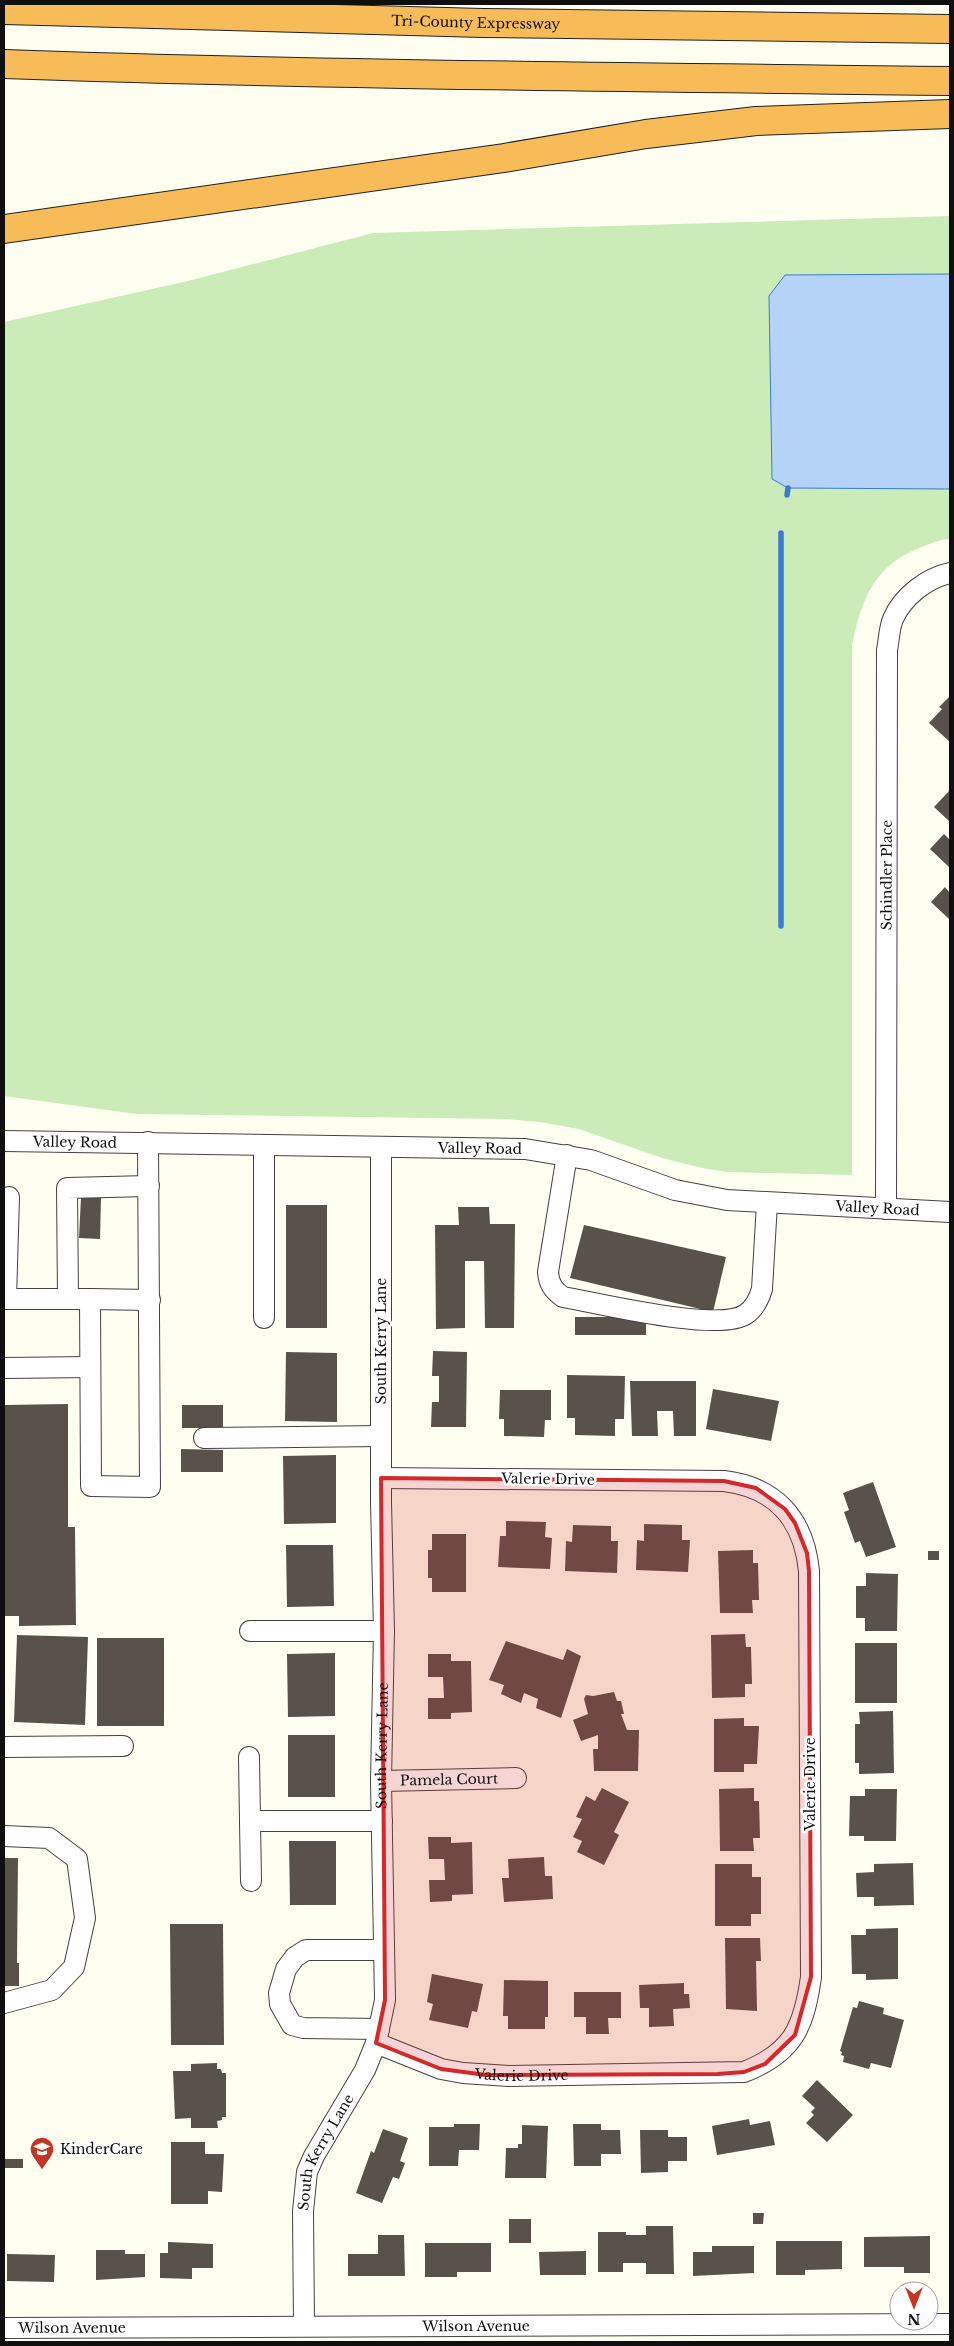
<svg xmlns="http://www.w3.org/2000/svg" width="954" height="2346" font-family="'Libre Baskerville',serif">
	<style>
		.green { fill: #cbebb9 }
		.water { fill: #b5d3f8; stroke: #3a7bd0 }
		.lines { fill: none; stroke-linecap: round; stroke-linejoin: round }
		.stream { stroke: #3a7bd0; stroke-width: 5.5 }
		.building { fill: #58524b }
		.minor-casing { stroke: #424242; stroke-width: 22 }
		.highway-casing { stroke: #202020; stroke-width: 30 }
		.minor { stroke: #fff; stroke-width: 20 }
		.highway { stroke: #f7bb57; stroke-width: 28 }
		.marked { fill: #d62828; fill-opacity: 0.2; stroke: #d62828; stroke-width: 4; stroke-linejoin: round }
		.labels { text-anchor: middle; stroke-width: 5; stroke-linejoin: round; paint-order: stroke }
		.street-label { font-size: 14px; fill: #0f0f0f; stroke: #fff }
		.poi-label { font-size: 14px; fill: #0f0f0f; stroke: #fff; text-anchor: start }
	</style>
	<rect width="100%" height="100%" fill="#fffff1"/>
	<path class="green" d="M950 216V539C941 539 933 543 924 546 875 564 862 597 852 645V1175L727 1172 702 1168 662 1158 579 1129 540 1122 505 1119 137 1114 4 1096V322L188 281 373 233Z"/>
	<path class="water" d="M950 274V489L788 488 772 479 769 296 785 275Z"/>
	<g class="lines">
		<path class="stream" d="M787 495 788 488
			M781 926V533"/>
	</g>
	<path class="building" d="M950 696V742L929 723 942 709 939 707Z
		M950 790V822L934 807Z
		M944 834 950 840V868L930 849Z
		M945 887 950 893V920L931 902Z
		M81 1197H101L100 1239 79 1238Z
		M286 1205H327V1328H286Z
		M458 1207H489L490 1224H515L514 1328H485L484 1261H465V1328L436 1329 435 1225H459Z
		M584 1225 726 1257 713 1312 570 1278Z
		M575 1317H646V1335H575Z
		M433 1351 467 1352 466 1427H431L432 1402H439V1376H432Z
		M286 1352 337 1353V1422L285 1421Z
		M567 1375 625 1376 624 1419H615V1436L575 1435V1418H567Z
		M630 1381H696V1436H674L673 1411H657L658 1436H632Z
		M713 1389 779 1401 771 1441 706 1429Z
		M500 1390H551V1420H545L544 1437 504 1436V1419H499Z
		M68 1404V1527H75L76 1625 19 1626V1616H4V1405Z
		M182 1405H223V1428H182Z
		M181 1449 223 1450V1472H181Z
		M336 1455V1523L284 1524 283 1456Z
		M873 1482 896 1547 866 1557 860 1541 855 1543 844 1512 849 1510 843 1493Z
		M506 1521 546 1522 545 1537 552 1538 550 1569 498 1567 500 1536H506Z
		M644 1524 682 1525V1540H690L688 1572 636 1570 637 1540 644 1541Z
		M573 1525 611 1526V1541H618L617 1573 565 1571 566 1541 572 1542Z
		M432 1534H466V1592H432V1578H428V1550H432Z
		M286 1545H333L334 1606 287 1607Z
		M753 1550V1563H758L759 1600H752L753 1613H720L718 1551Z
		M928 1551H939V1560H928Z
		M866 1573 898 1574 897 1631H865V1618H856V1586H866Z
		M745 1634 746 1647H751L752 1684H745V1697L712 1698 711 1635Z
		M17 1635 88 1637 85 1725 14 1722Z
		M97 1638H164V1726H97Z
		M506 1641 563 1660 567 1649 581 1656 561 1718 536 1708 538 1699 524 1693 521 1703 501 1694 504 1685 489 1680Z
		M855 1643H897V1703H855Z
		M335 1653V1716L288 1717 287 1654Z
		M428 1654H451V1661H471L472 1712 451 1713V1719H428V1698H444L443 1677H428Z
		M614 1692 617 1701H621L624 1714H621L627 1730H639L638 1771H594L593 1749H598V1735L581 1741 573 1720 588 1714 584 1699 586 1695 593 1696Z
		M893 1711 894 1773 859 1774V1763H855V1724H860L859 1712Z
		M744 1718V1726H759L757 1764H744V1772H714V1719Z
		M288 1735H335V1797H288Z
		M602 1788 629 1802 614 1832 619 1835 604 1865 577 1852 582 1841 573 1837 582 1819 576 1817 586 1796 595 1801Z
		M754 1788V1801H759L760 1838H753L754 1851H720L719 1789Z
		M865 1789H897L896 1841H864V1836H849L850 1796H865Z
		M428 1837H451V1843L472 1842 473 1894 452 1895V1901L430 1902 429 1880H445L444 1859H429Z
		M289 1841H336V1905H290Z
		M544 1857 545 1876H552L553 1899 504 1902 502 1878H509L508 1859Z
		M4 1858H18L17 1963H19V1986H4Z
		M913 1863 914 1905 874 1906V1897H857L856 1873 874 1872V1864Z
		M715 1864H752V1877H761V1914H751V1926H715Z
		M170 1924H223L224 2045H171Z
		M898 1928V1979L866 1980V1974H852L851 1935H866V1929Z
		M725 1938H760L761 1961H756L757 2011 726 2009Z
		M432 1974 483 1984 477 2012 472 2011 468 2028 429 2020 433 2004 427 2002Z
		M504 1980 548 1981V2017H545V2029H508V2016H503Z
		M684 1983V1994H689L690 2008 673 2009 674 2026 649 2027V2008H640L639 1985Z
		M574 1992H621V2018H608L609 2034H586V2017H574Z
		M859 2001 884 2008 883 2014 904 2020 891 2068 871 2063 869 2069 843 2062 844 2056 841 2055 842 2052 840 2051 853 2007 857 2008Z
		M217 2063V2069H221L222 2073H226V2117H222V2120L217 2121 218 2128H191V2118L175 2119 173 2071H191V2064Z
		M817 2080 853 2115 827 2142 806 2123 814 2115 811 2112 815 2108 802 2096Z
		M749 2119 750 2125 770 2121 775 2145 717 2155 712 2126Z
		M454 2124H480L479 2150H459L458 2166H429V2127H454Z
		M573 2124H601V2130H620L621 2154H601V2166H574Z
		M522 2125 548 2126 546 2178H505L506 2148H518V2144H522Z
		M383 2129 408 2138 400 2161 405 2163 399 2179 393 2177 382 2203 356 2193 371 2151 374 2153Z
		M640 2130H668V2137H687V2161H668V2172L641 2173Z
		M171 2142H205V2154H224L222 2192 208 2191V2204H171Z
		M4 2159H23V2168H4Z
		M753 2213H764L763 2224H753Z
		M509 2219H531V2243H509Z
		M646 2226H673L674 2274H646V2263H623V2272H598V2232H626V2235H646Z
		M378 2235H404L405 2276H348V2254H378Z
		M930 2236V2273H904V2267H864V2237Z
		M776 2241H842V2269L805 2270V2275H776Z
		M168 2242 213 2244V2268H192V2279L160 2278V2253H168Z
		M425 2243H491V2272H457V2277H425Z
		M712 2246H754V2273L693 2276V2252H712Z
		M96 2250H125V2254H145V2277L96 2280Z
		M586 2251V2275H540L539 2252Z
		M7 2254 55 2255 54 2282 7 2281Z"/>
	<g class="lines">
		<defs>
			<g id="minor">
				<path id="s1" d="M4 1141 525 1149 591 1160 675 1190 727 1200 950 1212"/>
				<path d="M567 1155 548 1272C549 1284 553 1290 563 1297 598 1303 720 1333 746 1314 755 1308 759 1299 762 1289L767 1203"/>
				<path id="s2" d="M886 1209 887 650C889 641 889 628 893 619 903 596 927 578 950 573"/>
				<path d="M4 1299H90L91 1486 150 1487 148 1142"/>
				<path d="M6 1299 9 1197"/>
				<path d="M68 1299 67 1188 149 1186"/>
				<path d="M90 1299 150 1300"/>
				<path d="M264 1318V1145"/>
				<path d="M4 1368 90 1367"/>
				<path d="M204 1438 381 1436"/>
				<path d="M250 1631H384"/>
				<path d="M4 1747 123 1746"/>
				<path d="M249 1757 250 1821"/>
				<path id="s3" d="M381 1781 516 1778"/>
				<path d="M4 1836 49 1838 77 1859 85 1918 74 1967 52 1990 4 2003"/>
				<path d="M251 1881 250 1821H382"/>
				<path d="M379 2029 303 2028 292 2025 280 2004 279 1993 286 1969 295 1957 306 1950H384"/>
				<path id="s4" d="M376 2043 441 2069 463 2073 509 2076 744 2072C793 2053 804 2027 811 1977L809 1571C804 1519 775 1487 724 1481L381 1478"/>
				<path id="s5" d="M304 2326 303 2211 307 2172 314 2156 365 2070 376 2043 385 2000 381 1781 384 1631 381 1502V1147"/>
				<path id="s6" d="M4 2328 950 2324"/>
			</g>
			<g id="highway">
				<path id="s7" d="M4 10 483 23 950 29"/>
				<path d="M4 64C319 75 635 77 950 81"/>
				<path d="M4 229 504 158 646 134 756 121 950 114"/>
			</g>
		</defs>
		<use href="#minor" class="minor-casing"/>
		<use href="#highway" class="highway-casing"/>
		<use href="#minor" class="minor"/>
		<use href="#highway" class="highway"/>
	</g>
	<path class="marked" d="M381 1478 724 1481 756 1488 785 1509 795 1523 807 1553 809 1571 811 1977 795 2035 765 2064 744 2072 718 2074 486 2075 441 2069 376 2043 385 2000Z"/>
	<defs>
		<symbol id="school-pin" viewBox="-11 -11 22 30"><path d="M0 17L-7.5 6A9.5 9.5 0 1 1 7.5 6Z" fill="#c33623" stroke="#fff"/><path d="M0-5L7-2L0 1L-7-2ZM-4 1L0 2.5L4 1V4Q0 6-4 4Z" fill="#fff"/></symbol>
	</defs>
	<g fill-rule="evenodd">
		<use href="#school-pin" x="28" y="2135" width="28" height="38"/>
	</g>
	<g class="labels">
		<g class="street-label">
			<text dy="5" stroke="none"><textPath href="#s7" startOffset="472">Tri-County Expressway</textPath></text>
			<text dy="5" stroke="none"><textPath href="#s2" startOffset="334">Schindler Place</textPath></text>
			<text dy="5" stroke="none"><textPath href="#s1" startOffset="71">Valley Road</textPath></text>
			<text dy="5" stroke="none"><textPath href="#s1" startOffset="476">Valley Road</textPath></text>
			<text dy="5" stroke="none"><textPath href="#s1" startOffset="881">Valley Road</textPath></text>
			<text transform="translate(381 1341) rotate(-90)" y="5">South Kerry Lane</text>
			<text transform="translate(548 1479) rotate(1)" y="5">Valerie Drive</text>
			<text dy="5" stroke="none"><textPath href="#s5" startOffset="599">South Kerry Lane</textPath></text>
			<text dy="5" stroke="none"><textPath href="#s3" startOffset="68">Pamela Court</textPath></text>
			<text transform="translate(810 1784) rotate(-90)" y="5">Valerie Drive</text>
			<text dy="5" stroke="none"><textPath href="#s4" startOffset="151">Valerie Drive</textPath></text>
			<text dy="5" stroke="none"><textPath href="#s5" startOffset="179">South Kerry Lane</textPath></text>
			<text dy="5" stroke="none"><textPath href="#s6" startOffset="472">Wilson Avenue</textPath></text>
			<text dy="5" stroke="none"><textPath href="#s6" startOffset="68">Wilson Avenue</textPath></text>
		</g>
		<g class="poi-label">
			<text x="60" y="2154">KinderCare</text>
		</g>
	</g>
	<rect width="954" height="2346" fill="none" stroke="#0f0f0f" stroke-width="10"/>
	<g transform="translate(914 2306) rotate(180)"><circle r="24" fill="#ffffff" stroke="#9f9f9f"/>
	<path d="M0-4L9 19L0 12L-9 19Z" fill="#c33623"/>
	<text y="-8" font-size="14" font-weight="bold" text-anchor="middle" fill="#0f0f0f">N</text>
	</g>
</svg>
